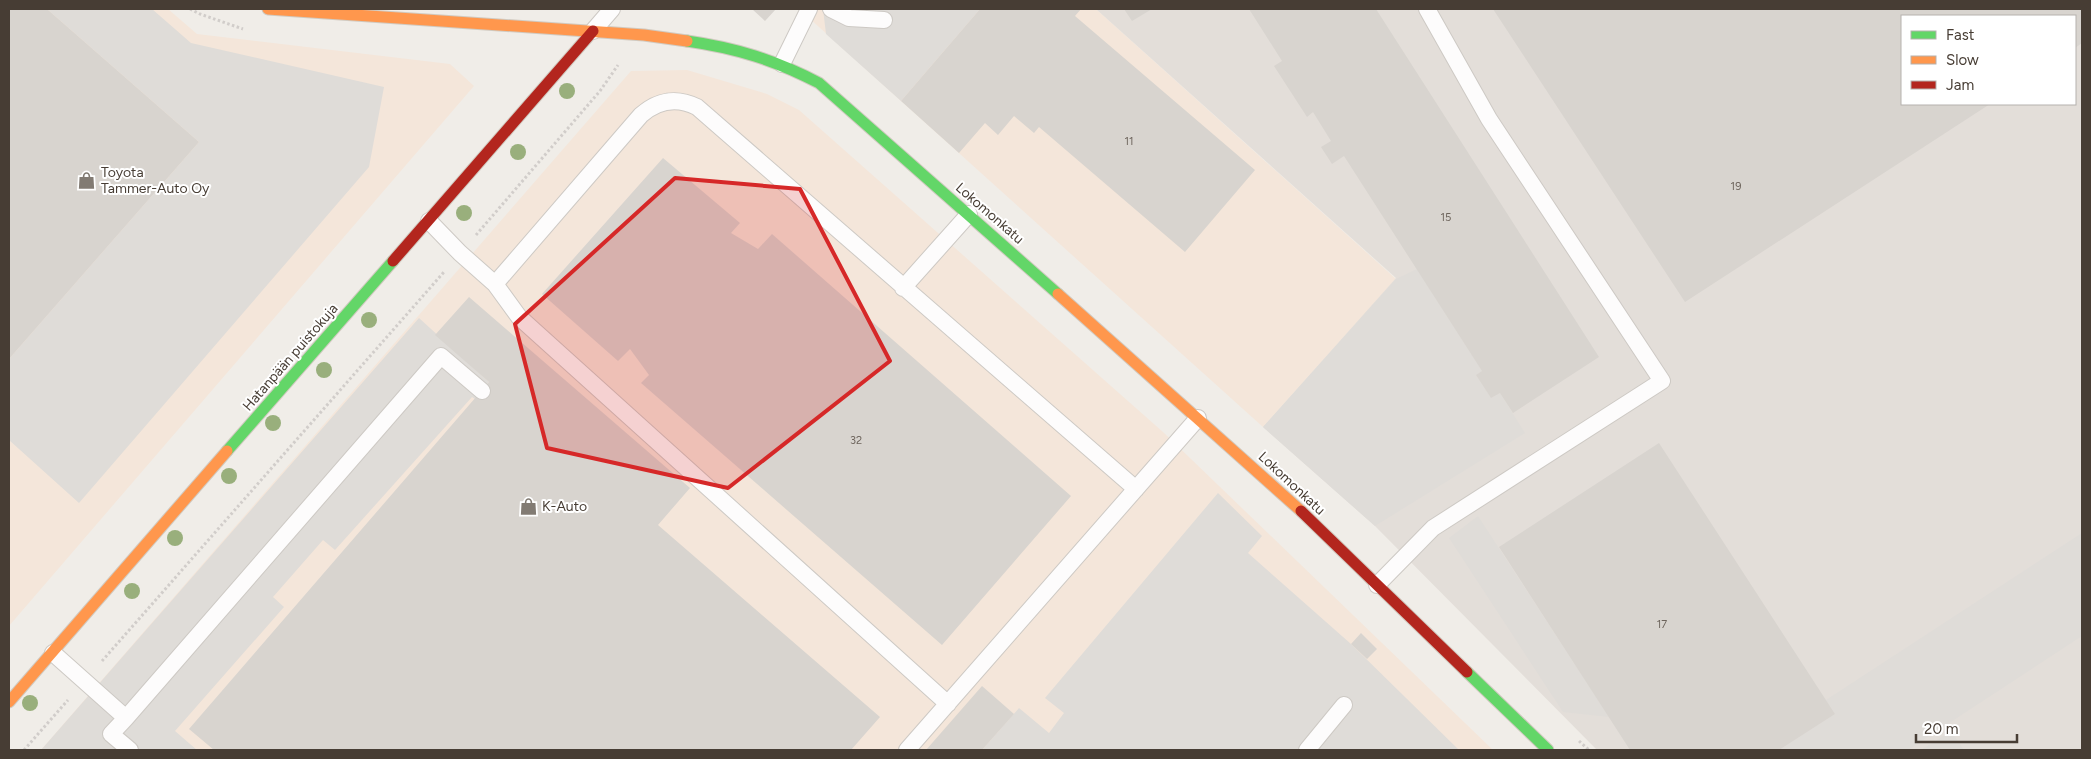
<svg xmlns="http://www.w3.org/2000/svg" width="2091" height="759" font-family="Figtree,sans-serif">
	<style>
		.commercial { fill: #f4e6da }
		.industrial { fill: #e3ded9; fill-rule: evenodd }
		.parking { fill: #dfdcd8 }
		.building { fill: #d8d4cf }
		.lines { fill: none; stroke-linecap: round; stroke-linejoin: round }
		.lane-casing { stroke: #cdc9c4; stroke-width: 18 }
		.fast-casing { stroke: #d1cac0; stroke-width: 13 }
		.slow-casing { stroke: #d1cac0; stroke-width: 13 }
		.jam-casing { stroke: #d1cac0; stroke-width: 13 }
		.path { stroke: #d1cdca; stroke-width: 3; stroke-dasharray: 2.5 2.5; stroke-linecap: butt }
		.lane { stroke: #fdfcfc; stroke-width: 16 }
		.fast { stroke: #63d668; stroke-width: 11 }
		.slow { stroke: #ff974d; stroke-width: 11 }
		.jam { stroke: #b3261e; stroke-width: 11 }
		.tree { fill: #99af7c }
		.marked { fill: #d62828; fill-opacity: 0.2; stroke: #d62828; stroke-width: 4; stroke-linejoin: round }
		.labels { text-anchor: middle; stroke-width: 4; stroke-linejoin: round; paint-order: stroke }
		.number-label { font-size: 11px; fill: #6d645c }
		.poi-label { font-size: 14px; fill: #473d34; stroke: #fff; text-anchor: start }
		.street-label { font-size: 14px; fill: #473d34; stroke: #fff }
	</style>
	<rect width="100%" height="100%" fill="#f0ede8"/>
	<path class="commercial" d="M9 9H168L197 34 450 64 474 86 9 626Z
		M799 9H1096L1396 279 1263 427Z
		M687 70 767 94 799 110 1163 432 1493 750H41L631 71Z"/>
	<path class="industrial" d="M1096 9H2082V750H1597L1375 526 1263 427 1396 278ZM1902 16H2075V104H1902Z"/>
	<path class="parking" d="M47 9H152L191 43 384 87 369 167 79 503 9 440V359L199 142Z
		M823 9H980L901 101 826 34Z
		M1417 269 1482 371 1476 375 1491 398 1500 393 1525 433 1375 526 1263 427 1396 279Z
		M419 318 489 382 475 399 472 397 335 550 323 540 273 597 284 607 175 731 197 750H41Z
		M1218 493 1262 536 1248 553 1351 644 1459 750H982L1019 708 1049 733 1064 713 1045 698Z
		M1478 516 1609 717 1563 712 1449 538Z
		M2082 533V636L1908 750H1779L1835 714 1826 700Z
		M1951 731 1964 750H1921Z"/>
	<path class="building" d="M9 9H47L199 142 9 359Z
		M752 9H776L765 21Z
		M980 9H1081L1075 16 1255 170 1185 252 1039 127 1034 133 1014 116 998 135 985 123 959 153 901 101Z
		M1124 9H1152L1132 21Z
		M1249 9H1376L1599 357 1513 413 1500 393 1491 398 1476 375 1482 371 1344 156 1332 164 1321 147 1331 141 1313 112 1307 117 1274 66 1282 61Z
		M1493 9H2082V43L2075 48V16H1902V104H1990L1685 302Z
		M663 158 740 223 731 233 758 249 772 234 1071 496 942 645 641 383 649 375 630 349 618 361 542 294Z
		M469 297 690 488 658 525 880 717 851 750H214L189 729 489 382 435 335Z
		M1659 443 1835 714 1779 750H1630L1499 547Z
		M1361 633 1377 649 1367 659 1351 644Z
		M982 686 1014 714 982 750H926Z"/>
	<g class="lines">
		<defs>
			<path id="lane" d="M831 9 849 18 884 20
				M593 31 612 9
				M782 64 809 9
				M429 221 460 253 495 284 641 115C658 100 677 97 697 107L1136 489
				M495 284 519 317 948 704
				M903 288 969 214
				M1377 585 1433 528 1662 381 1489 119 1427 9
				M53 653 126 718 111 734 130 750
				M126 718 441 356 482 391
				M907 750 1198 418
				M1307 750 1344 705"/>
			<path id="fast" d="M687 41C736 48 775 60 819 83L1058 294
				M227 451 393 261
				M1467 672 1548 750"/>
			<path id="slow" d="M268 9 644 35 687 41
				M1058 294 1301 511
				M9 702 227 451"/>
			<path id="jam" d="M393 261 593 31
				M1301 511 1467 672"/>
		</defs>
		<use href="#lane" class="lane-casing"/>
		<use href="#fast" class="fast-casing"/>
		<use href="#slow" class="slow-casing"/>
		<use href="#jam" class="jam-casing"/>
		<path class="path" d="M190 9 200 14 243 29
			M476 235 600 91 618 65
			M102 661 444 272
			M1579 741 1589 750
			M24 750 68 700"/>
		<use href="#lane" class="lane"/>
		<use href="#fast" class="fast"/>
		<use href="#slow" class="slow"/>
		<use href="#jam" class="jam"/>
	</g>
	<g class="tree">
		<circle cx="567" cy="91" r="8"/>
		<circle cx="518" cy="152" r="8"/>
		<circle cx="464" cy="213" r="8"/>
		<circle cx="369" cy="320" r="8"/>
		<circle cx="324" cy="370" r="8"/>
		<circle cx="273" cy="423" r="8"/>
		<circle cx="229" cy="476" r="8"/>
		<circle cx="175" cy="538" r="8"/>
		<circle cx="132" cy="591" r="8"/>
		<circle cx="30" cy="703" r="8"/>
	</g>
	<path class="marked" d="M675 178 800 189 890 361 728 488 547 448 515 324Z"/>
	<defs>
		<symbol id="shop-bare" viewBox="-9 -9 18 18"><path d="M-5-2.5h2.3a2.7 3.5 0 0 1 5.4 0H5L5.5 6h-11ZM-1.5-2.5h3a1.5 2.3 0 0 0-3 0Z" fill="#827b73" stroke="#fff" stroke-width="2.5" paint-order="stroke"/></symbol>
	</defs>
	<g fill-rule="evenodd">
		<use href="#shop-bare" x="74" y="168" width="25" height="25"/>
		<use href="#shop-bare" x="516" y="494" width="25" height="25"/>
	</g>
	<g class="labels">
		<g class="number-label">
			<text x="1129" y="145">11</text>
			<text x="1736" y="190">19</text>
			<text x="1446" y="221">15</text>
			<text x="856" y="444">32</text>
			<text x="1662" y="628">17</text>
		</g>
		<g class="poi-label">
			<text x="101" y="177">Toyota<tspan x="101" dy="16">Tammer-Auto Oy</tspan></text>
			<text x="542" y="511">K-Auto</text>
		</g>
		<g class="street-label">
			<text transform="translate(990 213) rotate(41)" y="5">Lokomonkatu</text>
			<text transform="translate(290 357) rotate(-49)" y="5">Hatanpään puistokuja</text>
			<text transform="translate(1292 483) rotate(43)" y="5">Lokomonkatu</text>
		</g>
	</g>
	<rect width="2091" height="759" fill="none" stroke="#473d34" stroke-width="20"/>
	<rect x="1901" y="15" width="175" height="90" fill="#ffffff" stroke="#b5b1ae"/>
	<rect x="1911" y="31" width="25" height="8" fill="#63d668" stroke="#b5b1ae"/>
	<text x="1946" y="40" font-size="15" fill="#473d34">Fast</text>
	<rect x="1911" y="56" width="25" height="8" fill="#ff974d" stroke="#b5b1ae"/>
	<text x="1946" y="65" font-size="15" fill="#473d34">Slow</text>
	<rect x="1911" y="81" width="25" height="8" fill="#b3261e" stroke="#b5b1ae"/>
	<text x="1946" y="90" font-size="15" fill="#473d34">Jam</text>
	<path d="M1916 734v8h101v-8" fill="none" stroke="#473d34" stroke-width="2.5"/>
	<text x="1924" y="734" font-size="15" fill="#473d34" stroke="#ffffff" stroke-width="4" paint-order="stroke">20 m</text>
</svg>
